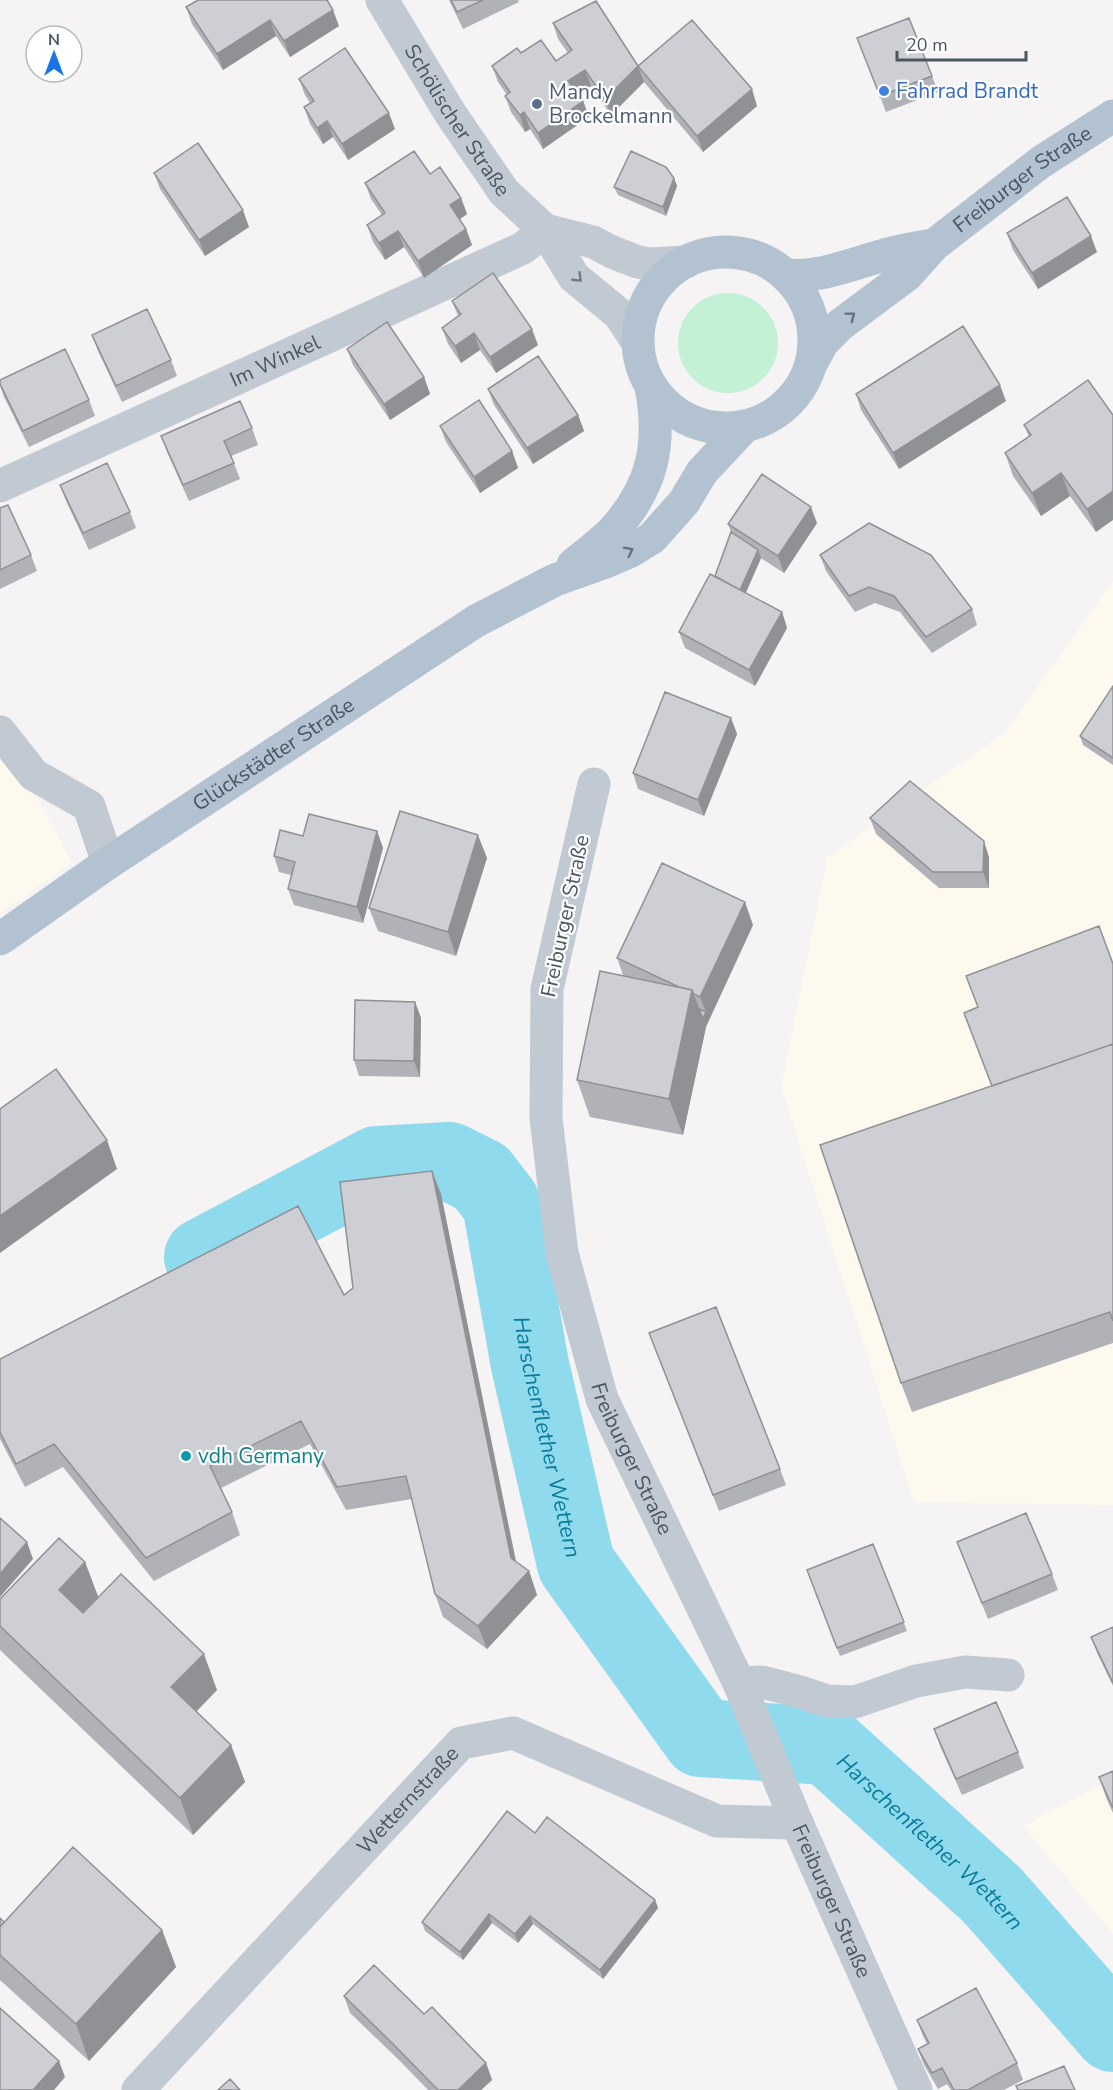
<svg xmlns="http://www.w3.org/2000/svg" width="1113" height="2090" font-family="'Nunito Sans',sans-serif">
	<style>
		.commercial { fill: #fdf9ef }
		.green { fill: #c3f1d5 }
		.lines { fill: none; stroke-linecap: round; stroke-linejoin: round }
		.river { stroke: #90daee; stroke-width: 78 }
		.minor { stroke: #c1cad2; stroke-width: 33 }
		.major { stroke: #b3c2d1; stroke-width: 33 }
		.wall { fill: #b0b2b7 }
		.shaded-wall { fill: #909195 }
		.building { fill: #cdcfd5; stroke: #909195; stroke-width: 1.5 }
		.oneway { stroke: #6e7983 }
		.oneway2 { stroke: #64717d }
		.shop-dot { fill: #3f7fe0; stroke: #fff; stroke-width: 2 }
		.service-dot { fill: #5c6f8a; stroke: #fff; stroke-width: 2 }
		.culture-dot { fill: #0f9aa8; stroke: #fff; stroke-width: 2 }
		.labels { text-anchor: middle; stroke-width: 4.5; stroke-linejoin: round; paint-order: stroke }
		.shop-label { font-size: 21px; fill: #366cbe; stroke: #fff; text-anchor: start }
		.service-label { font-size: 21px; fill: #4e5e75; stroke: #fff; text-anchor: start }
		.street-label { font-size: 21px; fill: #4a5661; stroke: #fff }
		.culture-label { font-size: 21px; fill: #0d838f; stroke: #fff; text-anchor: start }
		.water-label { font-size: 22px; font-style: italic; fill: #0c7c9b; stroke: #fff }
	</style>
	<rect width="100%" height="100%" fill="#f5f3f3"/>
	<path class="commercial" d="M1113 581V1505L914 1502 781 1087 827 858 1005 732Z
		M0 727 72 863 0 913Z
		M1113 1778V1934L1023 1826Z"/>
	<path class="green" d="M678 343a50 50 0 1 1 100 0a50 50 0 1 1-100 0Z"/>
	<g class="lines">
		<path class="river" id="s1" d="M203 1257 377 1165 449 1161 481 1177 501 1203 530 1365 576 1564 701 1738 828 1746 992 1895 1113 2033"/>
		<g class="minor">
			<path id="s2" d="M382 0 450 113 504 192 545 230 574 277 619 314 638 343"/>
			<path d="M545 230 593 242 612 252 638 262 649 264 686 262"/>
			<path id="s3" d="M0 486 523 248 545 230"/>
			<path d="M0 732 34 775 89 806 108 863"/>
			<path id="s4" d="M594 784 547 989 546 1118 562 1253 602 1399 739 1683 797 1823 916 2090"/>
			<path d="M739 1683 762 1682 800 1692 827 1701 855 1702 916 1681 965 1672 1008 1675"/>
			<path id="s5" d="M138 2090 461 1743 513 1733 717 1821 797 1823"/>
		</g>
		<g class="major">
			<circle cx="726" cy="340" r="88"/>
			<path d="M787 275C822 278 854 263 888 254 903 250 919 247 934 245"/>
			<path id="s6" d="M813 360 823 342 840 325 907 275 934 245 1041 162 1113 116"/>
			<path d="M573 565C585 555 600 544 612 532 653 487 662 445 651 386"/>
			<path id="s7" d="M0 939 108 863 476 621 555 580 603 563 631 551 652 538 684 502 702 472 745 426"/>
		</g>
	</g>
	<path class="wall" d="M449 0H518L519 2 463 29Z
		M186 7 339 26 290 57 276 36 223 70 192 24Z
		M553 23 638 66 757 106 703 152 644 82 611 115 591 86 578 94 583 101 589 117 543 149 530 129 525 132 511 112 505 96 507 95 498 82 492 66 521 53 556 61 568 53 558 39Z
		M857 38 932 76 938 92 886 112Z
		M299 79 395 129 348 160 333 137 323 144 310 124 304 107 310 103 305 95Z
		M154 173 249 227 205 256 160 189Z
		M430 174 461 198 467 214 460 219 466 229 472 245 424 278 404 247 385 260 373 242 367 225 382 215 371 199 365 183Z
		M674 178 677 186 666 216 618 195 614 187Z
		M1007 233 1097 252 1038 289 1013 250Z
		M452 301 538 345 496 373 480 350 461 363 448 344 442 328 458 316Z
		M92 335 171 360 177 376 122 402 98 351Z
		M347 349 424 377 430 394 390 420 353 365Z
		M0 380 89 400 95 416 29 447 4 397 0 385Z
		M1088 380 1096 532 1070 496 1041 516 1013 476 1005 453 1029 437 1024 425Z
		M488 389 578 415 584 431 533 464 494 405Z
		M856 394 1006 401 899 469 861 410Z
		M440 426 512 451 518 468 480 493 446 442Z
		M252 428 258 445 231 456 240 479 189 501 167 452 161 436Z
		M60 485 130 512 136 528 89 550 66 501Z
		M0 508 31 555 37 571 0 589Z
		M817 523 784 573 761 558 746 593 782 612 787 628 755 686 685 648 679 632 715 576 731 532 728 524Z
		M820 555 972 609 977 625 932 653 900 612 875 603 855 612 826 571Z
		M1113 686V765L1083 745 1080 736Z
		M731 718 737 734 704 816 638 789 633 773Z
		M870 818 989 857V888H939L876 834Z
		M377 831 383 848 363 923 294 905 288 889 291 875 279 872 274 856 303 836Z
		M487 858 456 956 378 931 369 908Z
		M753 925 706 1027 683 1135 590 1117 577 1080 623 975 617 958Z
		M1113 964V1343L912 1412 901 1383 991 1086Z
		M415 1002 421 1018 420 1077 359 1076 354 1060Z
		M441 1194 515 1561 529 1571 537 1595 487 1649 443 1617 435 1594 412 1499 346 1510 310 1444 221 1488 232 1512 240 1535 154 1581 63 1467 25 1487 0 1439V1359L344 1295 353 1288Z
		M649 1333 780 1469 786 1485 719 1511Z
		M957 1542 1052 1574 1058 1590 988 1619Z
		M873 1544 907 1631 840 1656 807 1570Z
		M85 1562 98 1597 217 1690 196 1712 231 1745 245 1782 193 1835 0 1650V1599Z
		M1113 1627V1686L1097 1653 1091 1637Z
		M934 1729 1018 1752 1024 1768 962 1795 940 1746Z
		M1113 1771V1813L1107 1800 1099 1777Z
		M535 1833 655 1900 658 1908 603 1979 533 1924 518 1943 492 1923 463 1960 425 1931 422 1922Z
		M0 1918 4 1922 162 1930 176 1967 89 2061 0 1980Z
		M344 1996 424 2014 486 2063 492 2080 481 2090H428L400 2061 350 2013Z
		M917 2020 1017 2063 1023 2080 1004 2090H951L947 2084 938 2089 924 2065 918 2049 927 2044 923 2036Z"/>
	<path class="shaded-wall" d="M333 10 339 26 290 57 284 41Z
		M270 20 276 36 223 70 217 54Z
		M638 66 644 82 611 115 605 99Z
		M585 70 591 86 574 97 568 81Z
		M752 89 757 106 703 152 697 136Z
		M583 101 589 117 543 149 538 133Z
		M524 112 530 129 525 132 520 115Z
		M389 113 395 129 348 160 342 144Z
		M327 121 333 137 323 144 317 128Z
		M674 178 677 186 666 216 663 207Z
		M461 198 467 214 456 222 450 205Z
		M243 210 249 227 205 256 199 240Z
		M466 229 472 245 424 278 418 261Z
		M398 231 404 247 385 260 379 243Z
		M1091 236 1097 252 1038 289 1032 273Z
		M532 329 538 345 496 373 490 357Z
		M474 333 480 350 461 363 455 346Z
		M424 377 430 394 390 420 384 404Z
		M1000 385 1006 401 899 469 893 453Z
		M578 415 584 431 533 464 527 448Z
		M512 451 518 468 480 493 474 477Z
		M1061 473 1070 496 1041 516 1032 493Z
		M1113 491V520L1096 532 1087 509Z
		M811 507 817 523 784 573 778 556Z
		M758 550 761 558 741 603 738 595Z
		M782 612 787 628 755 686 749 670Z
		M731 718 737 734 704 816 698 800Z
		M377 831 383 848 363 923 357 907Z
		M478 835 487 858 456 956 448 932Z
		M984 841 989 857V888L983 872Z
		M745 902 753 925 709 1020 700 997Z
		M692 990 703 1018 706 1012 709 1020 706 1027 683 1135 669 1099Z
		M415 1002 421 1018 420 1077 414 1061Z
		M107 1140 117 1169 0 1253V1216Z
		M432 1171 441 1194 520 1581 511 1558Z
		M27 1542 33 1559 0 1597V1574Z
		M85 1562 99 1599 72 1627 59 1590Z
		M529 1571 537 1595 487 1649 478 1626Z
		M204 1654 217 1690 184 1724 171 1687Z
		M231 1745 245 1782 193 1835 180 1798Z
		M655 1900 658 1908 603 1979 600 1970Z
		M489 1914 492 1923 463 1960 460 1952Z
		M530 1916 533 1924 518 1943 515 1934Z
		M162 1930 176 1967 89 2061 76 2024Z
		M59 2061 65 2077 54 2090H33Z
		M486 2063 492 2080 481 2090H458Z"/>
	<path class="building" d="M198 0H327L333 10 284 41 270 20 217 54 186 7Z
		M451 0H483L457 12Z
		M596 1 638 66 692 20 752 89 697 136 638 66 605 99 585 70 568 81 583 101 538 133 524 112 520 115 505 96 510 92 492 66 517 48 521 53 541 40 556 61 572 50 553 23Z
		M909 18 932 76 880 96 857 38Z
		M345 48 389 113 342 144 327 121 317 128 304 107 314 101 299 79Z
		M198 143 243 210 199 240 154 173Z
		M414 151 430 174 440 167 461 198 450 205 466 229 418 261 398 231 379 243 367 225 385 213 365 183Z
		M631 151 666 167 674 178 663 207 614 187Z
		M1067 197 1091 236 1032 273 1007 233Z
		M493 273 532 329 490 357 474 333 455 346 442 328 461 314 452 301Z
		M147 309 171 360 116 386 92 335Z
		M387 322 424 377 384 404 347 349Z
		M963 326 1000 385 893 453 856 394Z
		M65 349 89 400 23 431 0 384V380Z
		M538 356 578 415 527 448 488 389Z
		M1088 380 1113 415V491L1087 509 1061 473 1032 493 1005 453 1031 435 1024 425Z
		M479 400 512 451 474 477 440 426Z
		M240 401 252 428 224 441 234 463 183 485 161 436Z
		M107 463 130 512 83 533 60 485Z
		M762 474 811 507 778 556 728 524Z
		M8 505 31 555 0 570V508Z
		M869 523 931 555 972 609 926 637 894 596 869 587 849 596 820 555Z
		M731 532 758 550 740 590 715 576Z
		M710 574 782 612 749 670 679 632Z
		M1113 686V758L1080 736Z
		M665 692 731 718 698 800 633 773Z
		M910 781 984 841 983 872H933L870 818Z
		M400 811 478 835 448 932 369 908Z
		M309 814 377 831 357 907 288 889 295 862 274 856 280 830 303 836Z
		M662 863 745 902 700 997 694 994 692 990 679 987 617 958Z
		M1099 926 1113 964V1044L992 1086 964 1013 978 1007 966 976Z
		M600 971 692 990 669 1099 577 1080Z
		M355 1000 415 1002 414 1061 354 1060Z
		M699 1009 706 1012 703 1018Z
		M1113 1044V1321L1110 1312 901 1383 820 1145Z
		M56 1069 107 1140 0 1216V1109Z
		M432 1171 511 1558 529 1571 478 1626 435 1594 406 1476 337 1487 301 1421 210 1466 232 1512 146 1558 54 1444 16 1464 0 1432V1359L298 1206 344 1295 353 1288 340 1182Z
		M716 1307 780 1469 713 1495 649 1333Z
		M1026 1513 1052 1574 982 1603 957 1542Z
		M0 1518 27 1542 0 1574Z
		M59 1538 85 1562 59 1590 83 1613 121 1574 204 1654 171 1687 231 1745 180 1798 0 1626V1599Z
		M873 1544 904 1622 837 1648 807 1570Z
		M1113 1627V1683L1091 1637Z
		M996 1702 1018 1752 956 1779 934 1729Z
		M1113 1771V1808L1099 1777Z
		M507 1811 535 1833 547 1817 655 1900 600 1970 530 1916 515 1934 489 1914 460 1952 422 1922Z
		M73 1847 162 1930 76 2024 0 1955V1927Z
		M0 1918 4 1922 0 1927Z
		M374 1965 424 2014 432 2007 486 2063 458 2090H438L394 2045 344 1996Z
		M976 1988 1017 2063 968 2090H954L942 2068 932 2073 918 2049 929 2043 917 2020Z
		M0 2008 59 2061 33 2090H0Z
		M1064 2066 1075 2090H1018L1016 2086Z
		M230 2079 240 2090H218Z"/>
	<defs><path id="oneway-chevron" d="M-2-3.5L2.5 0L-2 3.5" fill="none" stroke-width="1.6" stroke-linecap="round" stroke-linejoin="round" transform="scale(1.5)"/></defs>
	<use class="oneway" href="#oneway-chevron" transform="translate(578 278) rotate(44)"/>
	<g class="oneway2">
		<use href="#oneway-chevron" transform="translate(851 316) rotate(-37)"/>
		<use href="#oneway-chevron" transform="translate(629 551) rotate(-27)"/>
	</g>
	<circle class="shop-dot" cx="884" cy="91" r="6"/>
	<circle class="service-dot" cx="537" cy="104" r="6"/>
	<circle class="culture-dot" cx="186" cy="1456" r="6"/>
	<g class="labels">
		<g class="shop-label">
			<text x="896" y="98">Fahrrad Brandt</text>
		</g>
		<g class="service-label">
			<text x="549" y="99">Mandy<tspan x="549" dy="24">Brockelmann</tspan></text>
		</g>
		<g class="street-label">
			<text dy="7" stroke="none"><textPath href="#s2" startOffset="142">Schölischer Straße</textPath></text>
			<text dy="7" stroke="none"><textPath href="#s6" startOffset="279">Freiburger Straße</textPath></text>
			<text dy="7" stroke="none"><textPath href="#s3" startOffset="302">Im Winkel</textPath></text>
			<text dy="7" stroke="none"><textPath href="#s7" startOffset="330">Glückstädter Straße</textPath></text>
			<text transform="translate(565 916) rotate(-78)" y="7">Freiburger Straße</text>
			<text dy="7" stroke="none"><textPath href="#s4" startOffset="693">Freiburger Straße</textPath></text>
			<text dy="7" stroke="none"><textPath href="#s5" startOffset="396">Wetternstraße</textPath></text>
			<text dy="7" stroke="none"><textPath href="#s4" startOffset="1179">Freiburger Straße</textPath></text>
		</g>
		<g class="culture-label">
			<text x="198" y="1463">vdh Germany</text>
		</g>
		<g class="water-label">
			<text dy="8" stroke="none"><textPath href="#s1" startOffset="576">Harschenflether Wettern</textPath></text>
			<text dy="8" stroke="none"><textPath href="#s1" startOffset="1188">Harschenflether Wettern</textPath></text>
		</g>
	</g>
	<g transform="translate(54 54)"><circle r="28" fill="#ffffff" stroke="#b7bbc0" stroke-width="1.5"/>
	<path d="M0-4.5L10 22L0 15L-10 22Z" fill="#1a73e8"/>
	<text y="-9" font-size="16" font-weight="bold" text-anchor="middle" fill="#4a5661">N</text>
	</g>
	<path d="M897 51v9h129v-9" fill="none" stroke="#4a5661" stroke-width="3"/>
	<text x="906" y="51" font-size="18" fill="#4a5661" stroke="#ffffff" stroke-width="4.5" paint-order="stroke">20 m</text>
</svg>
